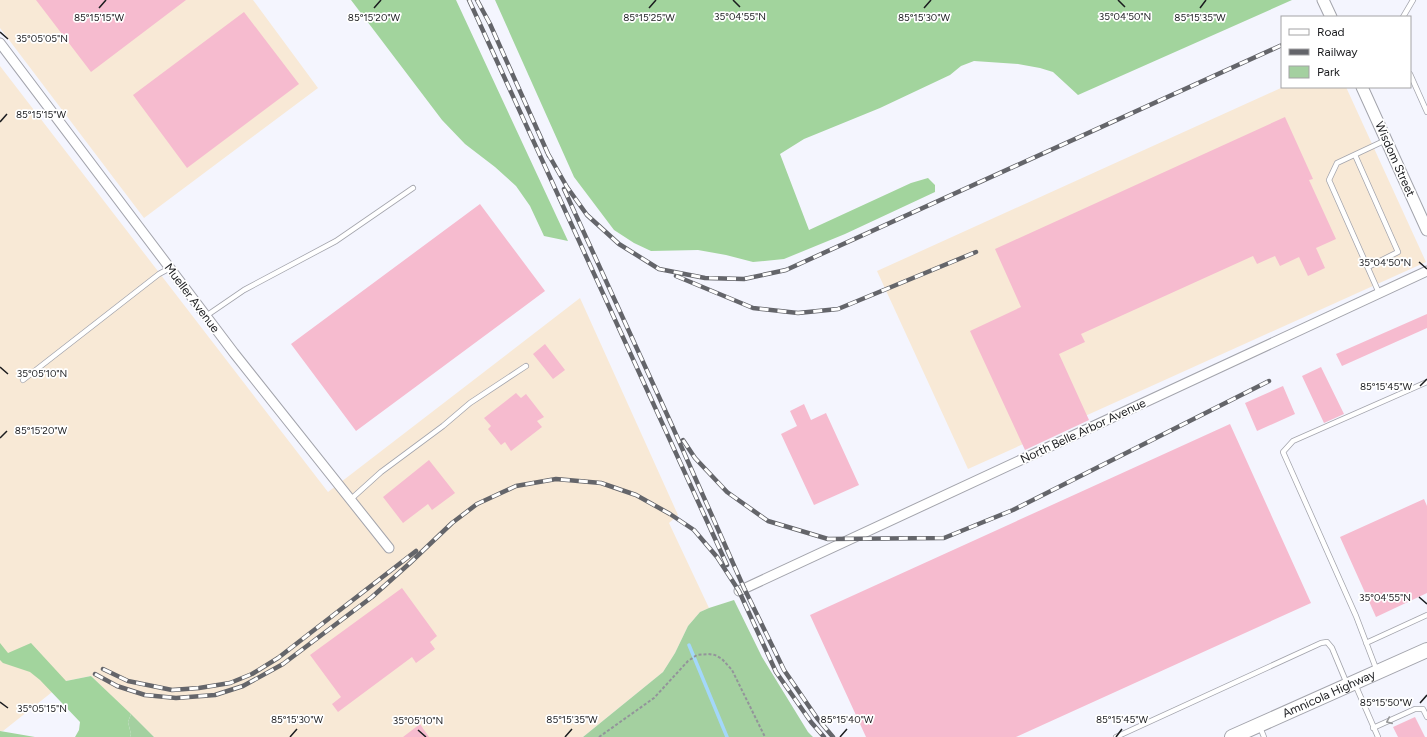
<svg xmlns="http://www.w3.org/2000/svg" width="1427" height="737" font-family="Figtree,sans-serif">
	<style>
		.industrial { fill: #f8e9d6 }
		.green { fill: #a4d0a0 }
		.forest { fill: #a2d49d }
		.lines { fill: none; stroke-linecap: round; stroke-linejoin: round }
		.stream { stroke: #a3d7fa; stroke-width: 3.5 }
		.building { fill: #f6bbcf }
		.service-casing { stroke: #a3a4ac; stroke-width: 6 }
		.minor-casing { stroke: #a3a4ac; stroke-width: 11 }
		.tertiary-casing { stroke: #a3a4ac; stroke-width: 13 }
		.primary-casing { stroke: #a3a4ac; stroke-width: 16 }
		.path { stroke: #93949a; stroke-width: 2; stroke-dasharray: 3 2; stroke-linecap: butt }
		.service { stroke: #fff; stroke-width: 4.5 }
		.minor { stroke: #fff; stroke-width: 9 }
		.tertiary { stroke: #fff; stroke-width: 11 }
		.primary { stroke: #fff; stroke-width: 14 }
		.rail-casing { stroke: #64656a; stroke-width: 4.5 }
		.rail { stroke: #fff; stroke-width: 3; stroke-dasharray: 9; stroke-linecap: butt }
		.oneway { stroke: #98999a }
		.ticks { fill: none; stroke: #1b1c1f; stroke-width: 1.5 }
		.labels { text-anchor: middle; stroke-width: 3.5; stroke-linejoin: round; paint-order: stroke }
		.street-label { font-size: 12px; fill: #1b1c1f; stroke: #fff }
		.ticks-label { font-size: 10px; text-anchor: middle; fill: #1b1c1f; stroke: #fff; stroke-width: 3.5; stroke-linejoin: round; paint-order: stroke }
	</style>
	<rect width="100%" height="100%" fill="#f4f5fe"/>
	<path class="industrial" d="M0 0H253L318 88 144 218 0 28Z
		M0 66 328 492 580 298 678 515 669 523 709 608 700 612 688 626 675 653 663 672 583 737H154L91 676 66 681 3 731H0Z
		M1283 87H1346L1426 262 968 469 877 271Z"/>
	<path class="green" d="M734 600 762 657 808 732 813 737H583L663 672 675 653 688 626 700 612 709 608Z
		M131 714 154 737H130L131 734 128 722Z"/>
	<path class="forest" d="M351 0H456L568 241 544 236 530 206 516 186 495 167 465 144 442 120Z
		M495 0H1292L1078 95 1053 72 1040 68 1018 64 974 61 961 66 950 75 880 108 804 139 780 154 809 230 911 183 928 178 935 185V192L845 234 784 259 753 262 726 255 698 250 651 251 634 243 614 230 574 177Z
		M0 643 8 653 31 643 66 681 91 676 131 714 128 722 131 734 130 737H75L79 730 80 722 40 680 30 672 3 663 0 660Z
		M0 731 35 737H0Z"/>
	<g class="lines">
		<path class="stream" d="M689 645 727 737"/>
	</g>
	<path class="building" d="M36 0H186L91 72Z
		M244 12 299 84 187 168 133 95Z
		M1285 117 1313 179 1309 180 1336 239 1316 248 1325 268 1308 276 1299 257 1280 266 1275 256 1257 264 1253 256 1081 334 1085 342 1059 354 1089 420 1025 450 970 331 1021 307 995 249Z
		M480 204 545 291 356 431 291 344Z
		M1427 314V328L1342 366 1336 354Z
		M545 344 565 370 553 379 533 354Z
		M1321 367 1344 414 1324 423 1302 376Z
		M1283 386 1295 414 1257 431 1245 403Z
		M516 393 521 398 526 394 544 417 537 421 542 427 511 451 505 442 501 445 488 429 491 426 484 418Z
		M804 404 811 420 826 413 859 485 814 505 781 434 797 426 790 411Z
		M1230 424 1311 603 1016 737H866L810 615Z
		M429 460 455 493 432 510 428 504 403 523 383 497Z
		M1424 499 1427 506V593L1376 617 1340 537Z
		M402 588 437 636 430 642 435 649 416 663 412 657 338 712 332 704 341 697 310 655Z
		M1415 717 1425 737H1398L1393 727Z
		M420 724 429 737H403Z"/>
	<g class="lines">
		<defs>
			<path id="service" d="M1403 17 1413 0
				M1410 74 1427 112
				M1355 155 1398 252 1368 267
				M1379 293 1329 180 1337 163 1386 140
				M206 316 244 290 336 241 413 188
				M23 380 159 274 170 268
				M350 500 381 472 443 426 470 403 526 366
				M1366 643 1427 615
				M1377 671 1356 616 1283 452 1293 441 1427 382
				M1355 684 1378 737
				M1260 727 1264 737
				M1373 728 1415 709H1423L1427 717
				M1116 737 1321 643 1327 642 1332 648 1347 684"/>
			<path id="minor" d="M0 43 234 353 389 548
				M739 591 1427 271"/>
			<path id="tertiary" d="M1323 0 1331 17
				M1362 87 1427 230"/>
			<g id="primary">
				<path id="s1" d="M1232 737 1427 650"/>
			</g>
		</defs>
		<use href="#service" class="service-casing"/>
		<use href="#minor" class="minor-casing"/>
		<use href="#tertiary" class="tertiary-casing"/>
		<use href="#primary" class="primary-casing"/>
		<path class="path" d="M599 737 654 698 688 661 697 655 708 654 715 655 722 659 732 670 765 737"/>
		<use href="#service" class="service"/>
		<use href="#minor" class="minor"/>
		<use href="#tertiary" class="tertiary"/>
		<use href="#primary" class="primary"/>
		<defs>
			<path id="rail" d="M469 0 727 565
				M477 0 490 24 549 156
				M547 152 567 187 587 215 619 244 659 269 705 278 744 279 786 270 1282 45
				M564 189 670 421 744 588 784 670 817 718 833 737
				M676 276 753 308 798 313 838 309 976 252
				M683 440 695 458 727 492 768 521 828 539 944 538 1013 510 1269 381
				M103 669 128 681 172 690 199 688 230 683 252 674 278 658 416 551
				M95 674 117 686 145 695 176 698 215 695 243 686 283 664 372 597 410 563 452 523 477 504 516 486 556 479 601 483 636 495 670 514 694 530 717 557 739 591 776 672 811 722 824 737"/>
		</defs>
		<use href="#rail" class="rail-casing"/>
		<use href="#rail" class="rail"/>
	</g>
	<defs><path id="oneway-chevron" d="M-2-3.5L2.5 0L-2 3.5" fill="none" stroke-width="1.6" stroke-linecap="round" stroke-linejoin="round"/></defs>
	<use class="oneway" href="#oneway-chevron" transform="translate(1389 721) rotate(156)"/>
	<path class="ticks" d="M733 0 740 7M1118 0 1125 7M99 8 106 0M374 8 381 0M649 8 656 0M924 8 931 0M1200 8 1206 0M0 32 8 39M0 122 7 114M1419 262 1427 269M0 367 8 374M1420 386 1427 379M0 438 7 431M1419 597 1427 604M0 702 8 708M1420 703 1427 695M418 730 426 737M290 737 297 729M565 737 572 729M840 737 847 729M1116 737 1122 729"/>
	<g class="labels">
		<g class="street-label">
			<text transform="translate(1395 159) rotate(66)" y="4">Wisdom Street</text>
			<text transform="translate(192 298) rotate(53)" y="4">Mueller Avenue</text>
			<text transform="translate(1083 431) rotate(-25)" y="4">North Belle Arbor Avenue</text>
			<text dy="4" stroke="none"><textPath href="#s1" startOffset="106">Amnicola Highway</textPath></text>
		</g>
	</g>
	<g class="ticks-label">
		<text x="740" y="20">35°04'55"N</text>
		<text x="1125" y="20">35°04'50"N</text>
		<text x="924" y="21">85°15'30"W</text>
		<text x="99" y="21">85°15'15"W</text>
		<text x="374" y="21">85°15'20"W</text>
		<text x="649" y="21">85°15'25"W</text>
		<text x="1200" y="21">85°15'35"W</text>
		<text x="42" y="42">35°05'05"N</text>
		<text x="41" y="118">85°15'15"W</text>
		<text x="1385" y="266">35°04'50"N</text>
		<text x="42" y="377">35°05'10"N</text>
		<text x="1386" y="390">85°15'45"W</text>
		<text x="41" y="434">85°15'20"W</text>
		<text x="1385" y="601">35°04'55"N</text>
		<text x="1386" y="706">85°15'50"W</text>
		<text x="42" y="712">35°05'15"N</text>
		<text x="297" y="723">85°15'30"W</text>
		<text x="572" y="723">85°15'35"W</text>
		<text x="847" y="723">85°15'40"W</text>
		<text x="1122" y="723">85°15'45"W</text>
		<text x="418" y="724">35°05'10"N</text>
	</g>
	<rect x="1281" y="16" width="130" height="72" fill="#ffffff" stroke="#a4a4a5"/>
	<rect x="1289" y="29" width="20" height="6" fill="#ffffff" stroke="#a4a4a5"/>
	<text x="1317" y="36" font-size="12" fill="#1b1c1f">Road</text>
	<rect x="1289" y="49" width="20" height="6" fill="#64656a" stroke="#a4a4a5"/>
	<text x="1317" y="56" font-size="12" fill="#1b1c1f">Railway</text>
	<rect x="1289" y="66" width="20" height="12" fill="#a4d0a0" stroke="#a4a4a5"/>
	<text x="1317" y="76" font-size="12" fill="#1b1c1f">Park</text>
</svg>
